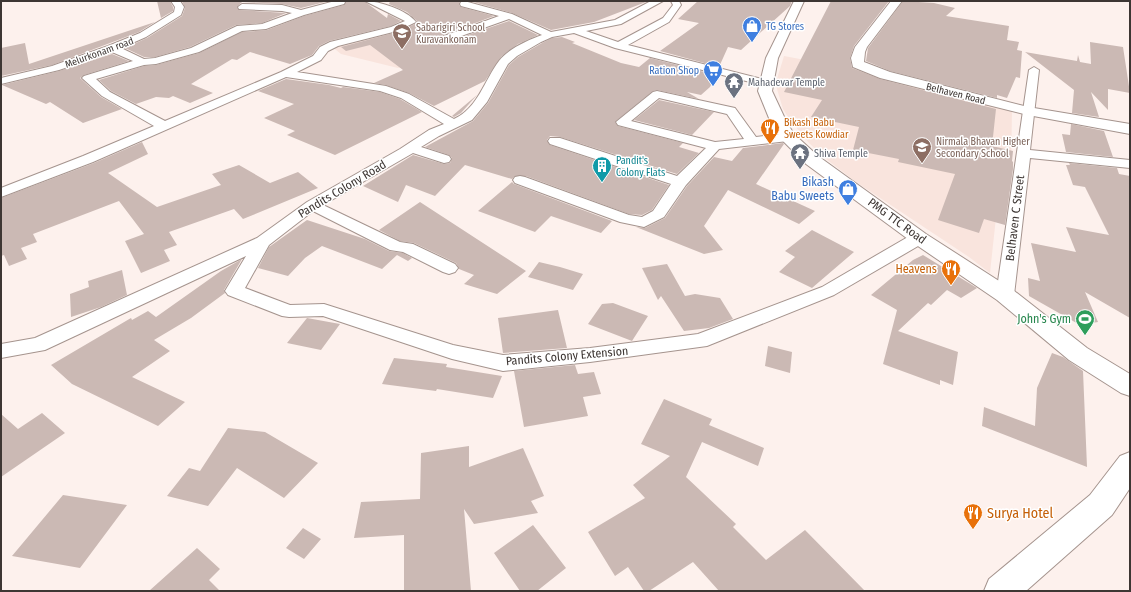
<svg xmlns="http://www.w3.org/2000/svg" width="1131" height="592" font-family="'Fira Sans Condensed',sans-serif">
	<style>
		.built { fill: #f9e4dd }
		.building { fill: #cbb9b4 }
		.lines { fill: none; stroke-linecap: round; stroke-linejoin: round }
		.minor-casing { stroke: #a5948e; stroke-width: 2 }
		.tertiary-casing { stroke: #a5948e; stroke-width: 2 }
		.minor { fill: #fff; fill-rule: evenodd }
		.tertiary { fill: #fff; fill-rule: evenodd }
		.labels { text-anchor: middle; stroke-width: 3; stroke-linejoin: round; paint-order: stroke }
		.far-shop-label { font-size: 10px; fill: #366cbe; stroke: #fff; text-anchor: start }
		.far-education-label { font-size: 10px; fill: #785e54; stroke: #fff; text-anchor: start }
		.far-street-label { font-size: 10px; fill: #3d3633; stroke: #fff }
		.far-worship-label { font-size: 10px; fill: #5b616d; stroke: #fff; text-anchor: start }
		.far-food-label { font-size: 10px; fill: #c56008; stroke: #fff; text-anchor: start }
		.far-culture-label { font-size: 10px; fill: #0d838f; stroke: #fff; text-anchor: start }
		.shop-label { font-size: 12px; fill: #366cbe; stroke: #fff; text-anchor: end }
		.street-label { font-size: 12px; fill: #3d3633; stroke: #fff }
		.food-label { font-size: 12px; fill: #c56008; stroke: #fff; text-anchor: end }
		.leisure-label { font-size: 12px; fill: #27864d; stroke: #fff; text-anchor: end }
		.near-food-label { font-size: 14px; fill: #c56008; stroke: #fff; text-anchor: start }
	</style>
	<rect width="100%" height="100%" fill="#fdf1ed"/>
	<path class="built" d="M379 33 471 45 437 63 398 68 341 54 330 45Z
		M784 56 853 69 1012 110 1011 168 997 208 990 273 969 257 856 182 826 159 809 143 790 120 783 109 777 89V79Z"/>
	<path class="building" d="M157 1H170L173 7V11L161 18Z
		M182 1H329L301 8 282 4 242 2 237 7 239 10 286 13 262 23 236 25 190 47 155 57H144L125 48 147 38 182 16 185 8Z
		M346 1H364L387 18 388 14 401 21 391 26 329 41 319 46 312 55 290 64 250 52 237 60 232 59 191 84 213 93 190 103 173 96 169 98 156 97 136 104 111 91 99 80 144 66 156 65 199 53 242 32 267 30 304 16 344 5Z
		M390 1H460L459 5 461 7 494 16 443 35 440 38 444 42 450 41 509 21 538 35 518 44 502 56 485 81 434 106 409 93 386 85 374 83 403 70 370 45 346 51 341 47 397 32 417 23V21L407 12 389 4Z
		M470 1H646V2L594 22 551 30 512 13Z
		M698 1H792L790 6 741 50 728 47 719 67 660 51 699 23 678 19Z
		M831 1H889L854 46 850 58 852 68 880 79 996 109 992 146 1013 151 1012 161 1013 162V169L1005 225 984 219 979 233 938 220 955 174 898 162 899 159 853 150 859 127 811 117 822 100 784 92Z
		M903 1 934 3 955 8 946 16 1009 26 1007 40 1019 42 1017 50 1022 51 1020 78 1016 77 1007 98 997 95V98L890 71 866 61 868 48Z
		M155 22 139 32 52 65 1 76V48L25 43 29 64Z
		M562 37 575 42 572 43 621 63 639 67 650 58 716 75 710 87 701 95 687 92 699 99 657 90 653 91 615 122 618 126 683 143 679 147 699 153 677 174 560 137 550 136 547 140 550 145 669 185 652 210 642 215 629 214 526 176H515L512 179 465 165 435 196 406 185 398 202 363 186 413 155 444 164 450 163 452 158 449 155 425 147 473 121 488 103 509 65 518 57 542 43 552 38Z
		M1090 42 1123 47 1130 93 1108 89V110L1091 92 1099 117 1072 113 1074 90 1025 52 1077 61 1078 55 1080 62 1091 64Z
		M112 54 129 61 84 75 80 78 101 97 122 109 83 123 50 102 46 104 2 85 59 71Z
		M286 79 329 85 341 88 343 87 380 92 400 99 422 112 335 155 287 135 295 131 264 118 294 104 258 91Z
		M477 95 461 113 454 117 452 116Z
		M659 100 714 112 692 135 634 120Z
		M1071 124 1104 131 1113 157 1066 152 1062 134 1070 135Z
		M142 142 148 154 108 173 157 207 221 185 212 174 239 165 270 183 298 172 318 188 243 219 234 209 169 232 177 245 164 250 170 261 141 273 125 241 144 234 119 201 33 234 37 242 21 248 27 259 9 266 4 255 1 256V198L94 163Z
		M783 143 784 144 756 184 815 211 799 224 728 190 704 226 723 250 704 254 636 227 645 228 665 218 687 186 714 157 732 161 743 148Z
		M1069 163 1117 168 1119 174 1130 176V318L1085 292 1098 322 1080 325 1029 296 1028 278 1040 281 1031 243 1076 252 1066 227 1109 235 1085 187 1073 185 1066 165H1070Z
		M512 182 514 184 612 221 601 233 551 216 535 232 478 211Z
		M420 202 526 271 497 294 464 284 474 275 459 269 456 263 414 243 400 241 379 230Z
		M307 220 365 239 389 251 403 253 412 258 408 261 397 255 382 269 322 246 305 258 288 276 258 268 269 247Z
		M812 230 854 252 812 288 779 272 795 257 785 251Z
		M923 255 977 288 961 298 947 290 931 305 928 303 898 331 958 352 953 385 940 380V385L883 364 897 310 871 295 913 260Z
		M242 259 224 290 225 293 191 318 154 340 170 351 132 377 185 402 158 426 72 384 51 365 131 318 132 320 148 311 156 317 221 271Z
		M539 262 560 267 583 274 573 290 528 277Z
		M667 264 685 296 695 294 720 298 733 319 709 328 684 331 661 296 658 300 642 268Z
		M122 270 127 295 101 307 71 317 70 294 89 287 88 281Z
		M613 303 648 316 632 341 588 324 602 304Z
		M558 310 567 348 503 353 498 318Z
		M307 318 340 324 321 350 287 343Z
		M768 346 792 352 790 373 765 366Z
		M1052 353 1063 357 1083 371 1087 467 982 426 984 407 1035 426 1037 388Z
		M394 358 447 364 446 367 502 376 493 398 437 389 436 391 382 384Z
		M575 365 578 374 594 372 601 394 583 397 588 416 524 427 514 371Z
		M664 399 712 419 709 425 764 448 758 466 702 442 686 477 736 524 733 527 766 560 805 530 865 591H719L693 562 649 591H644L628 567 615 576 588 532 645 498 633 485 670 456 641 444Z
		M42 413 65 433 1 477V414L18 429Z
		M228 428 265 432 318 463 284 498 237 468 208 506 167 496 189 468 200 471Z
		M469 446V467L523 448 544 496 531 501 538 513 474 524 464 509 471 591H404V535L354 538 361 502 420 499 421 453Z
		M63 495 127 505 80 568 12 556Z
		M533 525 566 568 537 591H520L494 553Z
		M303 528 321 539 304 559 286 548Z
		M197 548 220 569 209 580 220 591H149Z"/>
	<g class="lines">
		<defs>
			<path id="minor" d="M171 1H180L184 7 181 15 146 37 121 48 144 59 155 58 191 48 237 26 262 24 292 13 282 11 239 9 238 7 242 4 282 5 301 10 335 1 345 2 344 4 304 15 266 29 242 31 199 52 156 64 144 65 96 79 110 92 165 121 281 72 313 56 320 47 330 42 391 27 405 21 365 1C379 1 407 10 416 22L397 31 338 46 328 51 321 60 297 72 386 86 409 94 454 119C478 108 484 81 499 61 508 49 528 40 542 35L509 19 450 40H444L442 38 444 36 499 16 461 6 460 4 461 2 464 1 512 14 551 32 615 20 651 1H663L621 24 586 31 618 42 663 18 673 5 671 1H679L681 5 669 22 628 45 770 81 772 83 770 85H762L615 48 574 33 552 37 541 42 517 56 508 64 487 102 472 120 439 136 421 147 449 156 451 159 449 162 444 163 413 153 323 205 400 242 413 244 455 264 458 268 455 272 449 274 443 272 403 252 390 250 313 211 269 245 245 288 290 305 324 304 453 345 503 355 590 348 698 334 822 287 913 234 919 233 925 234 927 238 925 242 834 295 707 346 590 362 503 371 452 359 323 316 289 317 282 316 228 295 225 291 246 256 45 350 1 358V344L35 338 257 238 307 202 400 149 429 130 444 124 401 98 380 91 286 77 93 162 1 197V188L83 156 154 126 102 96 82 78 84 76 133 61 112 52 59 70 1 84V78L52 66 108 46 140 33 174 12 175 7Z
				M1034 67 1039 70 1030 150 1130 160V168L1030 158 1014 295 1011 299 1005 301 999 299 996 295 1029 70Z
				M657 91 735 108 756 137 788 133 793 134 795 137 793 140 788 141 719 149 686 185 664 217 644 227 620 222 515 183 513 180 515 177 520 176 525 177 629 215 642 217 653 211 671 184 550 144 548 141 550 138H560L677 176 706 148 618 125 616 122 653 92ZM659 98 727 114 744 139 715 142 631 121Z"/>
			<path id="tertiary" d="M794 1H804L778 58 772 91 787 123 794 134 818 156 926 234 1013 290 1087 348 1130 374V396L1121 393 1069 360 997 300 912 242 806 164 782 140 771 123 758 91 766 58Z
				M891 1H902L867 47 865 52 864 62 890 72 1028 107 1130 124V134L1028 115 880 78 853 67 851 58 855 47Z
				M1130 452V488L1112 515 1026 591H984L989 579 1090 495 1120 456Z"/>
		</defs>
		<use href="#minor" class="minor-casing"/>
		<use href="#tertiary" class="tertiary-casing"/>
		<use href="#minor" class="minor"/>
		<use href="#tertiary" class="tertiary"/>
	</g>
	<defs>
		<symbol id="shop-pin" viewBox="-11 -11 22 30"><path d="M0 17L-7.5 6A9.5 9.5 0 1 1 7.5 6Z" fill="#3f7fe0" stroke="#fff"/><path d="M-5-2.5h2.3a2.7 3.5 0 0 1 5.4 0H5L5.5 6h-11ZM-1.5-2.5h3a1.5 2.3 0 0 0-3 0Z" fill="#fff"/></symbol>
		<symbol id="school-pin" viewBox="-11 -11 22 30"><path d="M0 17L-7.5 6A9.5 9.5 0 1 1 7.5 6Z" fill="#8d6e63" stroke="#fff"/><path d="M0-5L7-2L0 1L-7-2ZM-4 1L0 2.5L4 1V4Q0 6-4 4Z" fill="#fff"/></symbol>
		<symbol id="supermarket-pin" viewBox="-11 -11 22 30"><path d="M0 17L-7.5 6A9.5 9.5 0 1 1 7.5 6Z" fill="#3f7fe0" stroke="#fff"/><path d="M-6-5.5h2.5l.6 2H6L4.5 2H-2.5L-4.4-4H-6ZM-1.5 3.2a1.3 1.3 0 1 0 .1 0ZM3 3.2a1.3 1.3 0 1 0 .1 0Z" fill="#fff"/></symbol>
		<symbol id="temple-pin" viewBox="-11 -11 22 30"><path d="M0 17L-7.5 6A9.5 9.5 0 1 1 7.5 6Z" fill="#6b7280" stroke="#fff"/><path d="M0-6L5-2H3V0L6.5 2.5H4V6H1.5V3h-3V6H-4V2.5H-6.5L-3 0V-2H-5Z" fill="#fff"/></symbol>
		<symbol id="restaurant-pin" viewBox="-11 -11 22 30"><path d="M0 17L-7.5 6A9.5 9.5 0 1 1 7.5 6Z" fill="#e8710a" stroke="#fff"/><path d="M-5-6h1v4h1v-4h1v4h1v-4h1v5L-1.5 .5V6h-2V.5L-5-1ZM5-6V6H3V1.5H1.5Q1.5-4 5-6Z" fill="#fff"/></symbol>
		<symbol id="building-pin" viewBox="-11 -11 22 30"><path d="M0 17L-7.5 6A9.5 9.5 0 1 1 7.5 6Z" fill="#0f9aa8" stroke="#fff"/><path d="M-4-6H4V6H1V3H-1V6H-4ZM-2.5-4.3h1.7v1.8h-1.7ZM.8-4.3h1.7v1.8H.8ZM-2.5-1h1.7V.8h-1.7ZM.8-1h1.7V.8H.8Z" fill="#fff"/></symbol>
		<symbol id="stadium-pin" viewBox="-11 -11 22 30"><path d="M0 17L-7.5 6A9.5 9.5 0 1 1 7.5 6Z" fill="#2e9e5b" stroke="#fff"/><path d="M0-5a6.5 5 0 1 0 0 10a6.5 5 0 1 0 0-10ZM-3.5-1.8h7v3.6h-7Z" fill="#fff"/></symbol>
	</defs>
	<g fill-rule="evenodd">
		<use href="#shop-pin" x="741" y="15" width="22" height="30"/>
		<use href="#school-pin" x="391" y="22" width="22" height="30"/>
		<use href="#supermarket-pin" x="702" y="59" width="22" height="30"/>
		<use href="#temple-pin" x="723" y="71" width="22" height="30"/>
		<use href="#restaurant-pin" x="759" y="117" width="22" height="30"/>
		<use href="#school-pin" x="911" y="136" width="22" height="30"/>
		<use href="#temple-pin" x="789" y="142" width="22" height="30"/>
		<use href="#building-pin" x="591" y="155" width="22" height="30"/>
		<use href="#shop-pin" x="837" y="178" width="22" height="30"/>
		<use href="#restaurant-pin" x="940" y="258" width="22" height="30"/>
		<use href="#stadium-pin" x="1074" y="308" width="22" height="30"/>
		<use href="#restaurant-pin" x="962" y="502" width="22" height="30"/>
	</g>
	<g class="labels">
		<g class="far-shop-label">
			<text x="766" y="30">TG Stores</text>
			<text x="699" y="74" text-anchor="end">Ration Shop</text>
		</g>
		<g class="far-education-label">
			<text x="416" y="31">Sabarigiri School<tspan x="416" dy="12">Kuravankonam</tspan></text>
			<text x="936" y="145">Nirmala Bhavan Higher<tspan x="936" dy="12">Secondary School</tspan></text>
		</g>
		<g class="far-street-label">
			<text transform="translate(99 52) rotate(-20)" y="4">Melurkonam road</text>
			<text transform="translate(956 93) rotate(14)" y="4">Belhaven Road</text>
		</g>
		<g class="far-worship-label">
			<text x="748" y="86">Mahadevar Temple</text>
			<text x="814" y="157">Shiva Temple</text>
		</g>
		<g class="far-food-label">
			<text x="784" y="126">Bikash Babu<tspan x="784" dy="12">Sweets Kowdiar</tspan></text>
		</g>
		<g class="far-culture-label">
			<text x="616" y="164">Pandit's<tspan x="616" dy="12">Colony Flats</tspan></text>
		</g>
		<g class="shop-label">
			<text x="834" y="186">Bikash<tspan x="834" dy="14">Babu Sweets</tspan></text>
		</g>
		<g class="street-label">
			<text transform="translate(342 189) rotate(-31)" y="4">Pandits Colony Road</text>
			<text transform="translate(1015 218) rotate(-83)" y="4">Belhaven C Street</text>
			<text transform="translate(897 221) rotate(36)" y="4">PMG TTC Road</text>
			<text transform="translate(567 356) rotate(-5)" y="4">Pandits Colony Extension</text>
		</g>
		<g class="food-label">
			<text x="937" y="273">Heavens</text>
		</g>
		<g class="leisure-label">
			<text x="1071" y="323">John's Gym</text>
		</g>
		<g class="near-food-label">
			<text x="987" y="518">Surya Hotel</text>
		</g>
	</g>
	<rect width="1131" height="592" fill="none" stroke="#3d3633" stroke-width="4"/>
</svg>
